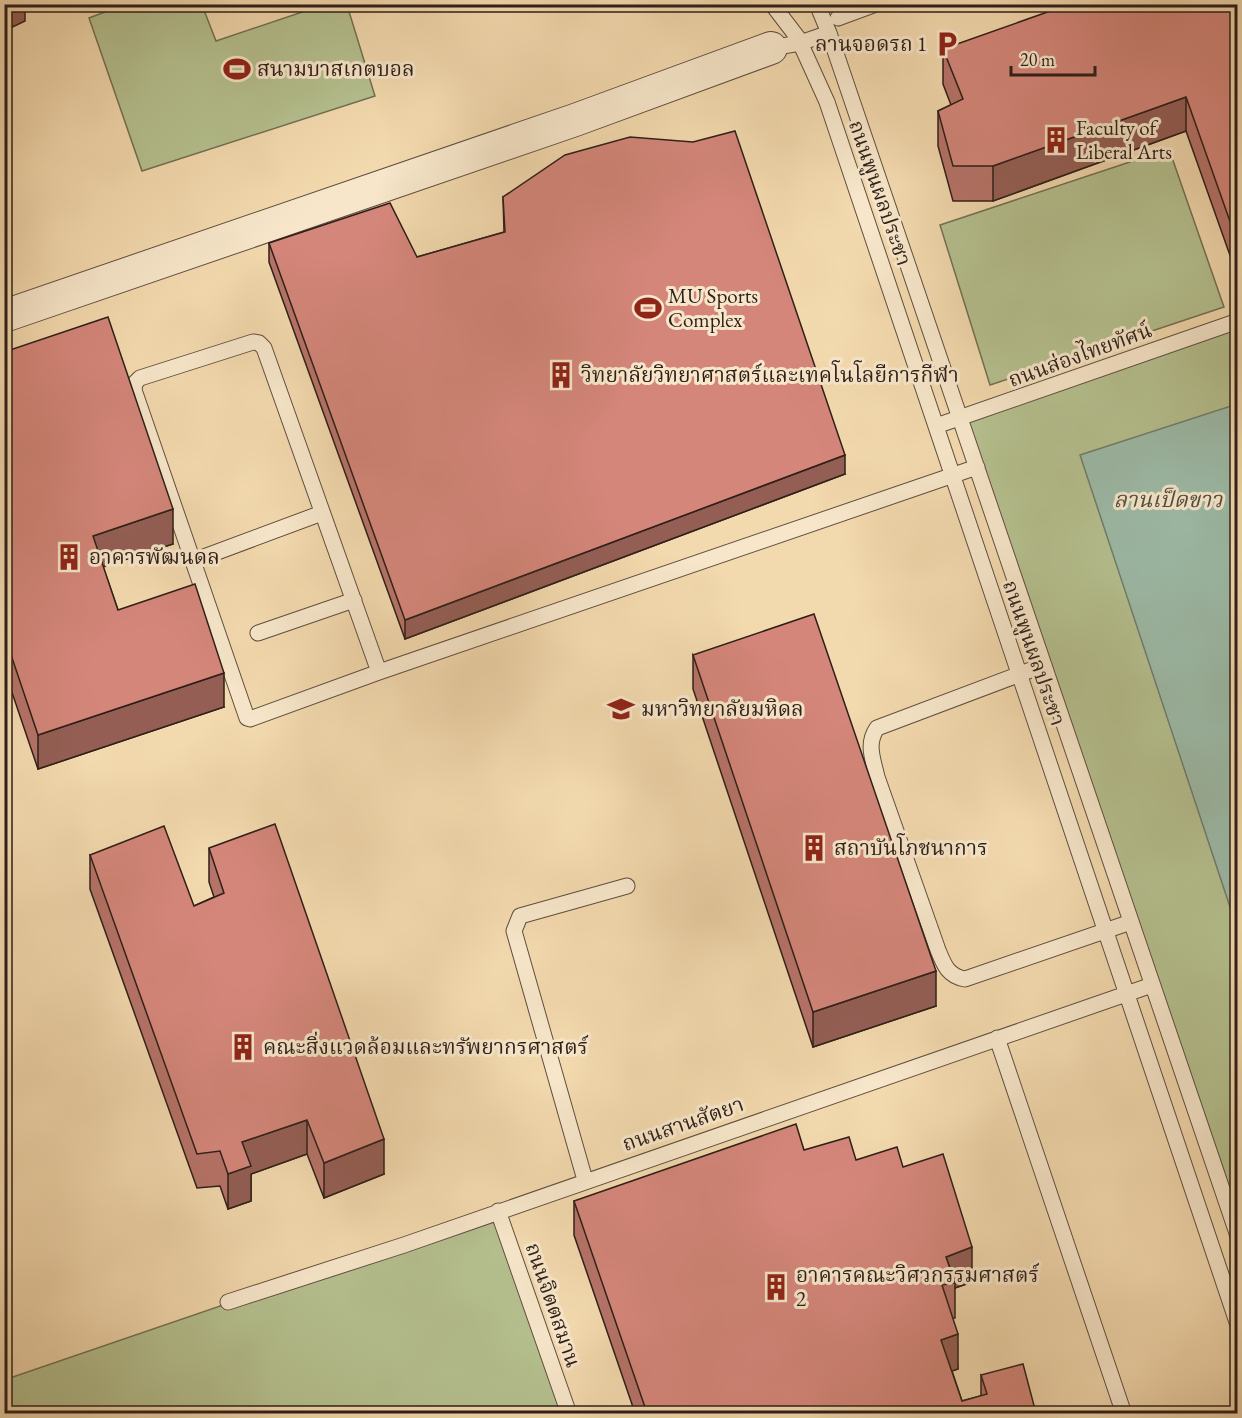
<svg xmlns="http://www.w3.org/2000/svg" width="1242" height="1418" font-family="'EB Garamond','Noto Serif Thai',serif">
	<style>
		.green { fill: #b5c08f; stroke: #727054; stroke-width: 1.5 }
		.water { fill: #9cbaa7; stroke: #707c6e; stroke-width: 1.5 }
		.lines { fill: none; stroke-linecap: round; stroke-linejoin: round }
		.lane-casing { stroke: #5f4e3e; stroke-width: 17 }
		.street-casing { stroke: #5f4e3e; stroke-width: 34 }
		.lane { stroke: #f7e6ca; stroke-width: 15 }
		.street { stroke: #f7e6ca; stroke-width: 32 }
		.wall { fill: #b67369; stroke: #2e1f18; stroke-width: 1.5 }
		.shaded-wall { fill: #945e55; stroke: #2e1f18; stroke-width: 1.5 }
		.building { fill: #d4867a; stroke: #2e1f18; stroke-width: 1.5 }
		.labels { text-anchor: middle; stroke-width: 6; stroke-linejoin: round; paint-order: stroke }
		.poi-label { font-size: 21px; fill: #2e1f18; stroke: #f7e6ca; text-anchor: start }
		.street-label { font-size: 21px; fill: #2e1f18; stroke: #f7e6ca }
		.water-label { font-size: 22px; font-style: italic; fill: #4f4e43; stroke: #f7e6ca }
	</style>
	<rect width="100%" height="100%" fill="#f3d9ae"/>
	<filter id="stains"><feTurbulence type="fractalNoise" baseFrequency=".00333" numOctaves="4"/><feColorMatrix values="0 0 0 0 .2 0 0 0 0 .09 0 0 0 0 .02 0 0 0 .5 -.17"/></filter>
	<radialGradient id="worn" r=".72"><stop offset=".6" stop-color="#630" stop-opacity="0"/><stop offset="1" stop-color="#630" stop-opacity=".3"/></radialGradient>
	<path class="green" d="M126 4 202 5 216 41 323 5H347L375 96 142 171 89 18Z
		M1169 149 1224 307 990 385 940 225Z
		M1232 323 1238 339 1237 1236 960 419Z
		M498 1211 569 1413H5L4 1380Z"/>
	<path class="water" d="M1237 404 1238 405 1237 928 1080 455Z"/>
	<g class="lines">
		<defs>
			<path id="lane" d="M772 4 798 38 827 102 1238 1325
				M817 4 829 33 1238 1236
				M838 18 876 4
				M771 48 800 43 829 33
				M936 426 1238 321
				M193 561 322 513
				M258 633 354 600
				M1044 665 877 728C866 744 873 759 877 777L938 950C944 965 948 976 965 979L1131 922
				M379 672 264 348 259 343 253 342 140 378 135 383 134 390 247 718 250 719 379 672 977 467
				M997 1038 1124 1414
				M585 1180 514 931 520 916 627 886
				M498 1211 569 1414
				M228 1302 404 1245 1152 985"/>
			<path id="street" d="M4 316 575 120 771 48"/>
		</defs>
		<use href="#lane" class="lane-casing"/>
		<use href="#street" class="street-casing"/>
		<use href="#lane" class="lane"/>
		<use href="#street" class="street"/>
	</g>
	<path class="wall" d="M1238 4V278L1186 131 993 201H953L938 146V111L951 105 943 84V49Z
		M503 197 845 474 405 639 269 262V243L417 257 504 232Z
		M4 352 173 544 103 567 118 610 224 707 38 769 4 669Z
		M693 655 936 1006 813 1047 693 689Z
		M209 848 384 1174 324 1198 307 1154 251 1174V1201L228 1209 220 1186 197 1188 90 889V855L194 906 214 897 209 882Z
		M804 1150 856 1160 903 1167 972 1282 955 1288V1318H953L958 1369 952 1371 962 1401 981 1396V1375L1036 1413H635L574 1235V1201Z"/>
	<path class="shaded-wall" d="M4 4H25V21L4 31Z
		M1186 97V131L993 201V166Z
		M845 455V474L405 639V620Z
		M173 509V544L93 570V536Z
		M224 673V707L38 769V735Z
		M936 971V1006L813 1047V1012Z
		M307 1120V1154L251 1174V1201L228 1209V1174L242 1142Z
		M384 1139V1174L324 1198V1163Z
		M972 1247V1282L955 1288V1283L946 1257Z
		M958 1334V1369L941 1375V1340Z"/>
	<path class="building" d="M1070 4H1238V244L1186 97 993 166H953L938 111 963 99 943 49Z
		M735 131 845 455 405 620 269 243 390 203 417 257 505 232 503 197 565 155 630 137 693 142Z
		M108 317 173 509 93 536 118 610 195 584 224 673 38 735 4 634V352Z
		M814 614 936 971 813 1012 693 655Z
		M275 824 384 1139 324 1163 307 1120 242 1142 251 1166 228 1174 220 1151 197 1154 90 855 164 826 194 906 224 893 209 848Z
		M796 1124 804 1150 849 1137 856 1160 897 1147 903 1167 943 1154 972 1247 946 1257 955 1283 942 1285 958 1334 941 1340 962 1401 987 1394 981 1375 1023 1364 1036 1413H647L574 1201Z"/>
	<defs>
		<symbol id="parking-bare" viewBox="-9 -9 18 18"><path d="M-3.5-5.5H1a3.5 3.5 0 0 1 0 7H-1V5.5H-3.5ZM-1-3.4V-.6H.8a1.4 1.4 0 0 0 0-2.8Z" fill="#8f2418" stroke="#f7e6ca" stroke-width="2.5" paint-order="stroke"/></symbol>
		<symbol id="stadium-bare" viewBox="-9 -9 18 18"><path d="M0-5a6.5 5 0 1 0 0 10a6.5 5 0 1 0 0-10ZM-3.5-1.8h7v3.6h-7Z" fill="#8f2418" stroke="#f7e6ca" stroke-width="2.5" paint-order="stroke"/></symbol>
		<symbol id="building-bare" viewBox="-9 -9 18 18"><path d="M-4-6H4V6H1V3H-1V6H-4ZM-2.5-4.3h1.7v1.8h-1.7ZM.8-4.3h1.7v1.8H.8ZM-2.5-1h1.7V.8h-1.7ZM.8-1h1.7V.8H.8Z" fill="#8f2418" stroke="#f7e6ca" stroke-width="2.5" paint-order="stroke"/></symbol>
		<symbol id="university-bare" viewBox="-9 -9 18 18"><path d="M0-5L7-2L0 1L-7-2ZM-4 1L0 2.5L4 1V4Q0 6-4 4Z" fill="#8f2418" stroke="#f7e6ca" stroke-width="2.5" paint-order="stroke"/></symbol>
	</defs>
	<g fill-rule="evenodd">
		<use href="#parking-bare" x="928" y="25" width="38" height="38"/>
		<use href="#stadium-bare" x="218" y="50" width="38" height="38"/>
		<use href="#building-bare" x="1037" y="121" width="38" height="38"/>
		<use href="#stadium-bare" x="629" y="289" width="38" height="38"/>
		<use href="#building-bare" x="542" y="356" width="38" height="38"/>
		<use href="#building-bare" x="50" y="538" width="38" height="38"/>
		<use href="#university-bare" x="602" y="690" width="38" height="38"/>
		<use href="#building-bare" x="795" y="829" width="38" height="38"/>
		<use href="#building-bare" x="224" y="1028" width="38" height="38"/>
		<use href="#building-bare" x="757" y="1268" width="38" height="38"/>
	</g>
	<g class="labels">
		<g class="poi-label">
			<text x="927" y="51" text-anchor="end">ลานจอดรถ 1</text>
			<text x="257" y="76">สนามบาสเกตบอล</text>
			<text x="1076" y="135">Faculty of<tspan x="1076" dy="24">Liberal Arts</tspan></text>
			<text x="668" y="303">MU Sports<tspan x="668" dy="24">Complex</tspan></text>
			<text x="581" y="382">วิทยาลัยวิทยาศาสตร์และเทคโนโลยีการกีฬา</text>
			<text x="89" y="564">อาคารพัฒนดล</text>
			<text x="641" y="716">มหาวิทยาลัยมหิดล</text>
			<text x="834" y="855">สถาบันโภชนาการ</text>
			<text x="263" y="1054">คณะสิ่งแวดล้อมและทรัพยากรศาสตร์</text>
			<text x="796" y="1282">อาคารคณะวิศวกรรมศาสตร์<tspan x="796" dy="24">2</tspan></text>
		</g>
		<g class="street-label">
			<text transform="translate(880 193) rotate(71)" y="7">ถนนพูนผลประชา</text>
			<text transform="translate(1080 355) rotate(-20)" y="7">ถนนส่องไทยทัศน์</text>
			<text transform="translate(1034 653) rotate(71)" y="7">ถนนพูนผลประชา</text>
			<text transform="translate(683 1124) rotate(-19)" y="7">ถนนสานสัตยา</text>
			<text transform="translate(553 1305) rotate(71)" y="7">ถนนจิตตสมาน</text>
		</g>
		<g class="water-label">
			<text x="1168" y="507">ลานเป็ดขาว</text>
		</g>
	</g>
	<rect width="1242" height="1418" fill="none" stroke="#f3d9ae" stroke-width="24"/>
	<rect x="6" y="6" width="1230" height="1406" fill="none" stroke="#2e1f18" stroke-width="3"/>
	<rect x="12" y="12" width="1218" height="1394" fill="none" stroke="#2e1f18" stroke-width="1.5"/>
	<path d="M1011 66v9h84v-9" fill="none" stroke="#2e1f18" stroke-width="3"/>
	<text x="1020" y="66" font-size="18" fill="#2e1f18" stroke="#f7e6ca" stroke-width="4.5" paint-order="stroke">20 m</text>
	<rect width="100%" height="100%" filter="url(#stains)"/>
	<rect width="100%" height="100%" fill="url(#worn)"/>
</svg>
